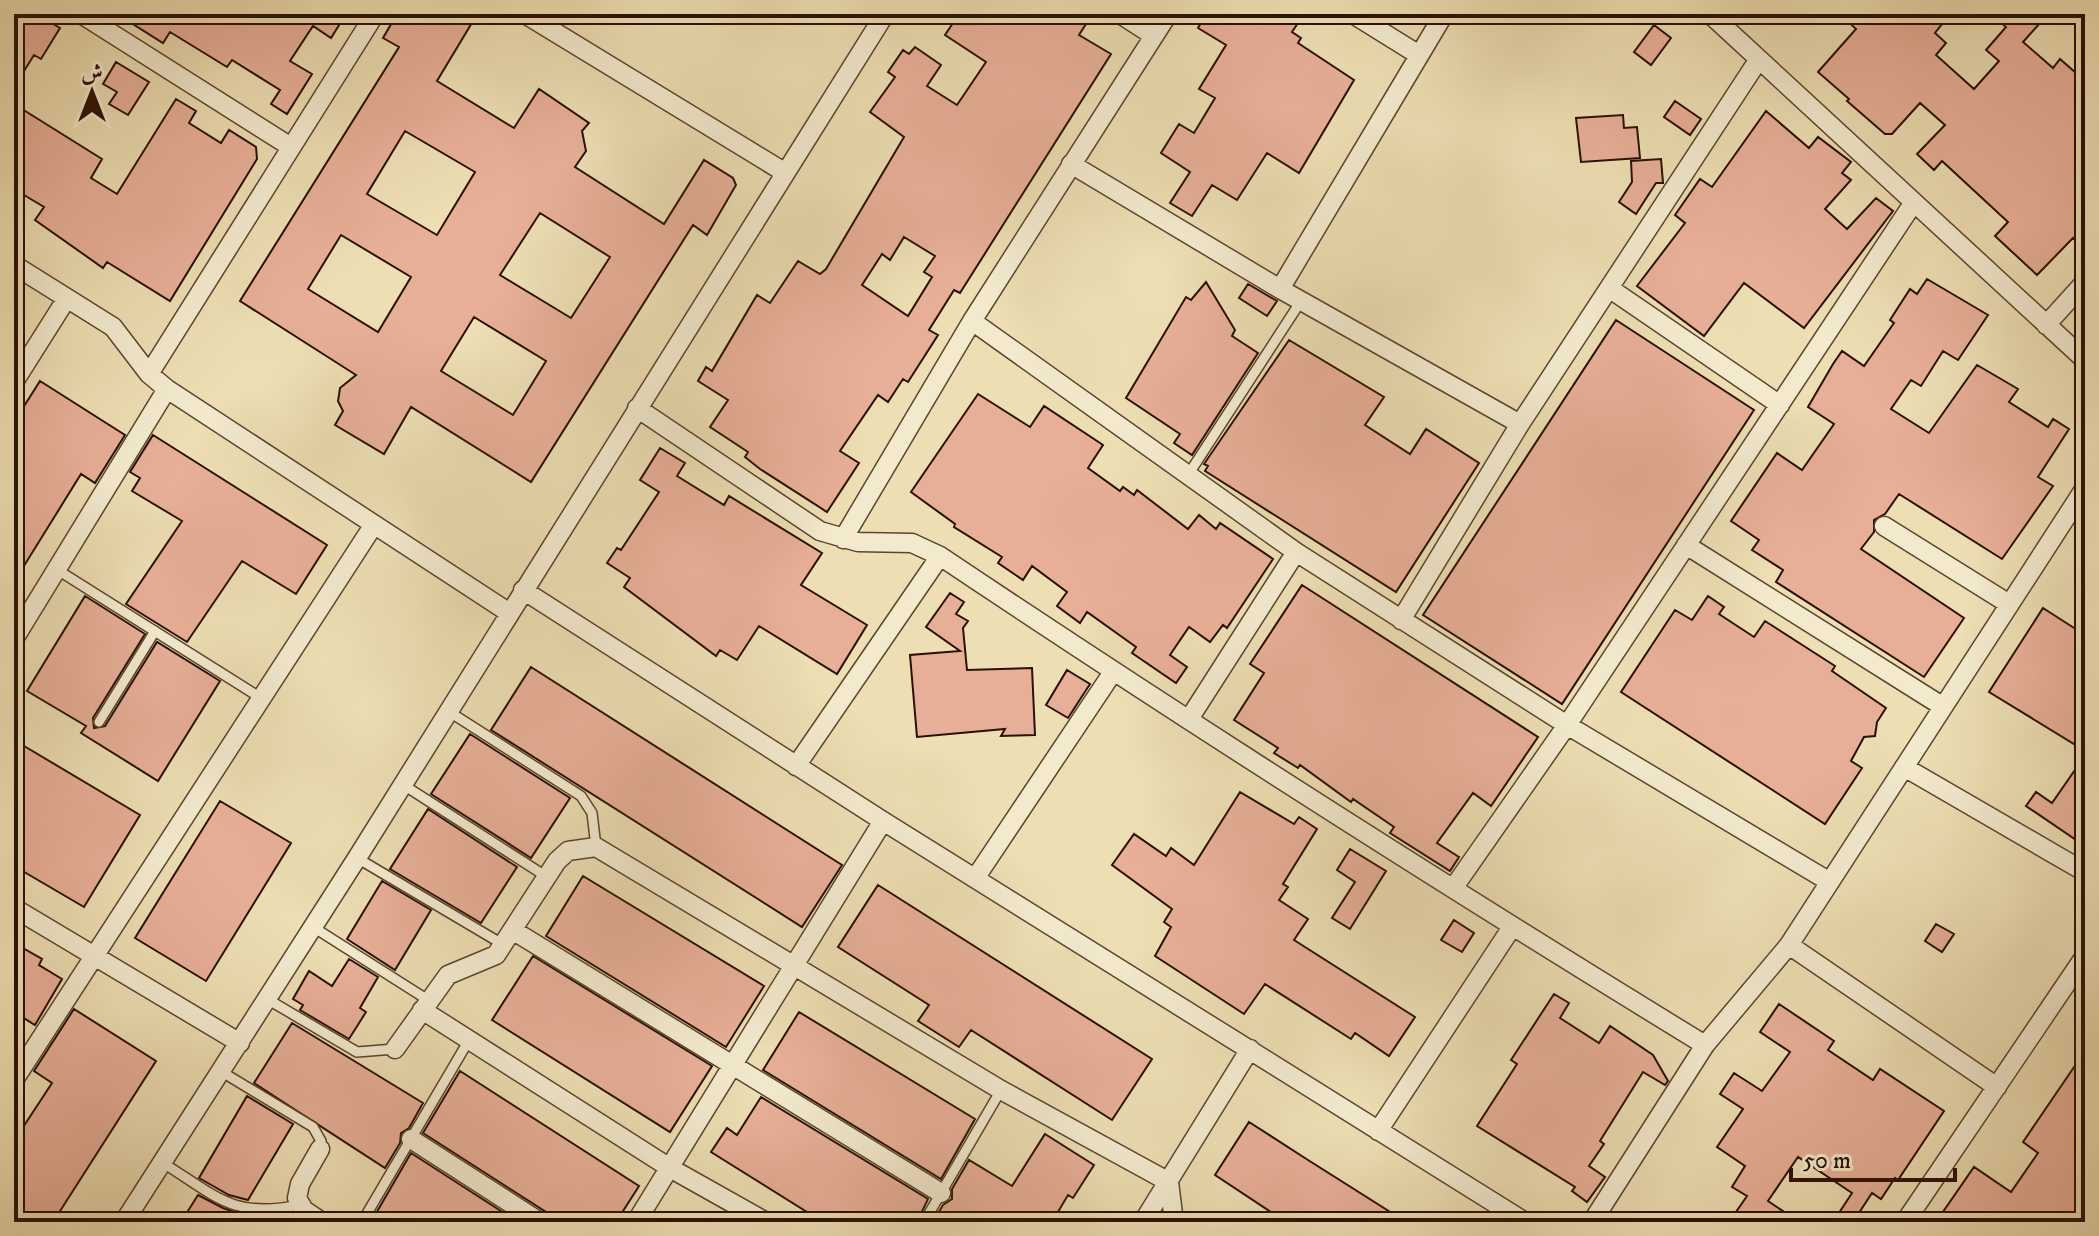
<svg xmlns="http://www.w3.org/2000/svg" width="2099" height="1236" font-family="'IM FELL DW Pica',Amiri,serif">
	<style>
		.building { fill: #e7af97; stroke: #2b1003; stroke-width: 2; fill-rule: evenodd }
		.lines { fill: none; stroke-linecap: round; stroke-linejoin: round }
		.service-casing { stroke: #5c442f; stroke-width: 12 }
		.minor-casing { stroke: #5c442f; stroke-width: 21 }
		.service { stroke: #f3eace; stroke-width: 9 }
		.minor { stroke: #f3eace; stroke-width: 18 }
	</style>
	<rect width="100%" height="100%" fill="#eddeb3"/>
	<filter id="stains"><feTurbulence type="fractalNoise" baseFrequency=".0025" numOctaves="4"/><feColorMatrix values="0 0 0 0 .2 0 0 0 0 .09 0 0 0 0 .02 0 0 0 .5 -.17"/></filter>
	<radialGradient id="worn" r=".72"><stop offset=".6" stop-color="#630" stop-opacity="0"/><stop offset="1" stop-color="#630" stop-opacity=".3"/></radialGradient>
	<path class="building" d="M14 14H36L60 28 41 59 34 55 14 87Z
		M117 14H346L331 38 313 26 290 61 312 74 287 114 271 104 280 90 232 60 227 67 170 32 163 43Z
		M397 14H461L473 21 437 81 514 128 539 89 589 123 582 131 586 151 575 167 664 224 704 160 733 178 736 185 707 235 693 225 531 482 411 407 384 454 335 425 343 411 338 401 340 388 356 375 240 301 399 47 383 38ZM405 131 475 172 437 235 367 194ZM540 213 610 257 571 318 500 275ZM341 235 411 277 378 332 308 289ZM474 317 546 361 513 415 441 371Z
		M959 14H1070L1086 24 1079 35 1111 54 960 293 954 290 929 330 938 335 908 382 903 379 888 402 878 395 840 451 859 463 827 512 760 469 745 457 748 452 710 427 728 400 698 381 706 367 712 371 757 295 770 303 798 261 820 274 826 269 904 137 870 112 895 77 888 72 903 50 909 54 915 47 941 65 927 86 957 105 986 62 945 35ZM904 237 935 256 924 272 932 277 908 316 862 285 882 254 890 260Z
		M1206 14H1304L1292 32 1301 38 1298 43 1354 80 1299 173 1267 153 1237 200 1212 185 1192 216 1170 203 1190 172 1161 153 1179 124 1194 133 1215 98 1199 89 1226 45 1198 28Z
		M1840 14H1950L1935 33 1946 43 1936 55 1974 89 1999 61 1986 50 2006 27 1991 14H2048L2023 42 2053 68 2060 59 2085 81V250L2073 238 2037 275 1995 236 2008 222 1942 161 1934 170 1917 154 1945 125 1920 103 1892 134H1885L1847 101 1849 99 1818 72 1856 29Z
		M1654 25 1671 38 1651 65 1634 52Z
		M116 62 149 82 128 115 109 104 117 92 103 84Z
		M176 99 196 111 189 123 221 143 229 130 256 147 257 159 170 301 107 262 103 268 35 220 44 207 14 189V104L102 159 91 178 117 194Z
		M1675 101 1701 119 1690 135 1664 117Z
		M1766 111 1809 148 1818 137 1851 162 1842 173 1851 180 1825 209 1847 229 1876 198 1893 211 1804 328 1744 283 1704 336 1637 286 1685 223 1675 215 1700 179 1712 187Z
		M1623 115 1624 128 1637 127 1640 158 1581 162 1576 118Z
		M1661 159 1663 183H1656L1636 214 1619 202 1632 182 1631 161Z
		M1927 279 1988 315 1958 360 1943 351 1921 386 1911 380 1891 409 1929 433 1977 365 2018 389 2009 402 2048 427 2053 419 2069 429 2038 477 2053 486 2002 559 1899 494 1885 514 1874 520V532L1861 549 1964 618 1924 677 1776 582 1783 570 1752 550 1759 540 1731 521 1777 453 1802 470 1834 424 1808 407 1833 364 1842 351 1864 366 1894 323 1890 320 1910 289 1917 294Z
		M1206 282 1235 330 1232 336 1258 353 1192 455 1174 443 1180 434 1126 398 1186 297 1191 300Z
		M1248 284 1277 301 1267 316 1239 298Z
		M1616 320 1754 410 1562 704 1423 615Z
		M1289 340 1384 397 1365 425 1410 454 1426 429 1479 463 1396 592 1205 471 1208 466 1204 464Z
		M40 381 125 435 95 483 81 474 14 582V422Z
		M978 394 1030 427 1044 406 1103 445 1088 468 1120 491 1123 487 1134 495 1137 490 1188 529 1199 515 1216 529 1220 523 1273 559 1227 628 1223 625 1210 642 1189 627 1170 655 1187 667 1176 683 1132 653 1136 647 1087 612 1080 623 1057 606 1067 592 1032 566 1023 580 998 563 1002 557 954 527 955 524 911 492Z
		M153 435 327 545 296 594 242 561 187 642 126 604 182 521 132 491 140 478 130 472Z
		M660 448 685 463 677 476 724 505 729 496 822 553 801 585 867 625 837 674 759 626 737 660 720 650 716 656 624 587 630 578 607 563 617 548 621 550 659 492 640 480Z
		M1302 585 1538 737 1491 806 1473 793 1437 843 1459 857 1450 871 1390 833 1394 827 1353 799 1351 802 1300 765 1298 768 1274 753 1278 748 1234 720 1264 673 1250 664Z
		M950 593 964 602 956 614 968 621 963 628 967 670 1032 668 1035 735 1001 736 1005 729 917 737 910 655 960 651 926 627Z
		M85 596 145 634 93 718 94 728 105 726 157 642 220 681 158 781 81 733 86 726 27 691Z
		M1708 596 1724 607 1719 614 1754 637 1765 621 1835 666 1832 671 1886 708 1877 722 1875 736 1864 737 1851 761 1862 768 1825 824 1621 692 1675 610 1692 620Z
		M2043 608 2085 635V725L2074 744 1989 692Z
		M531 667 842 865 802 927 491 730Z
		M1067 670 1090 684 1068 718 1046 705Z
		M470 734 570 798 531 858 431 794Z
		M14 740 140 815 84 907 14 866Z
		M2075 770 2085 777V846L2026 806 2036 792 2052 803Z
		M1240 792 1294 824 1299 817 1317 829 1283 884 1288 887 1279 900 1308 919 1294 940 1415 1017 1389 1056 1355 1033 1351 1039 1265 984 1244 1014 1155 956 1171 927 1164 922 1172 909 1112 865 1134 834 1166 856 1171 848 1194 865Z
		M220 801 291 843 206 981 135 938Z
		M428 809 517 867 481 923 390 869Z
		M1350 849 1386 871 1350 929 1332 918 1355 882 1337 870Z
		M583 876 764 986 726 1047 546 936Z
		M382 881 431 910 395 970 347 939Z
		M878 885 1152 1059 1112 1120 971 1030 959 1047 918 1021 929 1005 838 947Z
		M1454 920 1474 933 1462 952 1441 940Z
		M1936 924 1954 934 1942 952 1925 941Z
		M14 943 42 959 39 965 62 979 35 1025 14 1012Z
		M533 956 712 1066 670 1132 492 1020Z
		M349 959 378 977 360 1008 366 1012 349 1039 300 1010 303 1005 293 999 309 971 332 986Z
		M1554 994 1569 1003 1560 1018 1599 1043 1610 1026 1653 1055 1668 1081 1665 1085 1643 1072 1600 1141 1604 1144 1589 1166 1605 1177 1587 1202 1572 1191 1575 1187 1477 1126 1517 1064 1511 1060Z
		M1779 1004 1834 1041 1828 1050 1873 1080 1880 1069 1944 1111 1898 1180 1895 1178 1881 1199 1872 1193 1853 1222H1833L1852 1193 1798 1157 1768 1201 1799 1222H1729L1747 1196 1732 1187 1745 1166 1717 1147 1743 1109 1720 1094 1734 1073 1762 1091 1790 1052 1760 1032Z
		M74 1009 156 1061 53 1222H14V1141L52 1083 34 1071Z
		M799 1012 975 1119 941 1179 763 1070Z
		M292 1023 423 1103 409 1128 401 1133 400 1143 385 1168 254 1083Z
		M2085 1051V1222H1936L1974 1167 2011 1192 2038 1153 2023 1142Z
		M460 1071 639 1186 616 1222H552L546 1212 423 1133Z
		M247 1096 293 1124 248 1200 229 1195 199 1178Z
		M761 1097 928 1199 917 1222H823L711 1152 727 1128 737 1135Z
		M1249 1122 1308 1160 1406 1222H1268L1274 1214 1215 1175Z
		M1045 1134 1094 1165 1073 1198 1068 1195 1052 1222H933L943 1205 952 1199V1189L969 1160 1012 1186Z
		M411 1153 518 1222H371Z
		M198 1195 223 1208 240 1214 236 1222H181Z"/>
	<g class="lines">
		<defs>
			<path id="service" d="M1188 475 1301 301
				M56 569 261 698
				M448 711 581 796 592 813 596 847
				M99 722 155 631
				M402 784 547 877
				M357 858 504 945
				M313 927 428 1000
				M267 999 357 1052 395 1049
				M222 1072 313 1127 321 1141 320 1149
				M163 1163C216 1196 233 1219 299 1205
				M362 1222 469 1040
				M924 1222 1001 1090"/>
			<path id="minor" d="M81 14 291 147
				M525 14 784 172
				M1120 14 1154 36
				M1353 14 1419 55
				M1710 14 2085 360
				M1071 164 1280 289 1520 424
				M14 265 113 327 149 374 167 389 508 612
				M1609 288 1780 405
				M1280 289 1444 14
				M972 321 1296 552 1567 725 1830 882
				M2046 325 2085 282
				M149 374 375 14
				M14 382 67 298
				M637 408 820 531 858 542 912 543 940 556C1191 724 1447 887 1705 1045
				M1884 526 2009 604
				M843 539 972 321 1168 14
				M1686 545 1942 706
				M523 590 883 821 1525 1222
				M1401 620 1520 424 1759 59
				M14 639 167 389
				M1189 719 1296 552
				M796 766 940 556
				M1904 767 2085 872
				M976 877 1113 672
				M1454 887 1567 725 1914 202
				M14 908 240 1043
				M514 931 941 1193
				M1789 945 1997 1087
				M422 1010 670 1168 766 1222
				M395 1049 448 975 496 955 557 861 568 851 596 847 1001 1090 1169 1182 1174 1222
				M14 1080 373 526
				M1378 1131 1512 927
				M411 1139 540 1222
				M320 1149 300 1184 297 1198 304 1210 322 1222
				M124 1222 357 858 885 14
				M636 1222 883 821
				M1143 1222 1250 1049
				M1592 1222 1705 1045 1789 945 2085 488
				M1905 1222 2085 956"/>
		</defs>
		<use href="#service" class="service-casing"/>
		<use href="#minor" class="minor-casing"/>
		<use href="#service" class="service"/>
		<use href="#minor" class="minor"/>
	</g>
	<rect width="2099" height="1236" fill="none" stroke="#eddeb3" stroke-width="48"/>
	<rect x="16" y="16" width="2067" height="1204" fill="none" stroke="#2b1003" stroke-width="4"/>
	<rect x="24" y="24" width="2051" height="1188" fill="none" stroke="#2b1003" stroke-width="2"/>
	<g transform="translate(92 92)" stroke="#f3eace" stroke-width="6" paint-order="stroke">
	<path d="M0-6L14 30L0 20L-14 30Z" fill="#2b1003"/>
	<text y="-12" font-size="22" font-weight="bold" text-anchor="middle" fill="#2b1003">ش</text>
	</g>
	<path d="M1791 1168v12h164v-12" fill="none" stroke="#2b1003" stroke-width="4"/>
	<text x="1803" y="1168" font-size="24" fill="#2b1003" stroke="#f3eace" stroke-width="6" paint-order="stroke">50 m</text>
	<rect width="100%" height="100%" filter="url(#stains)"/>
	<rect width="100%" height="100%" fill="url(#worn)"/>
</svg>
